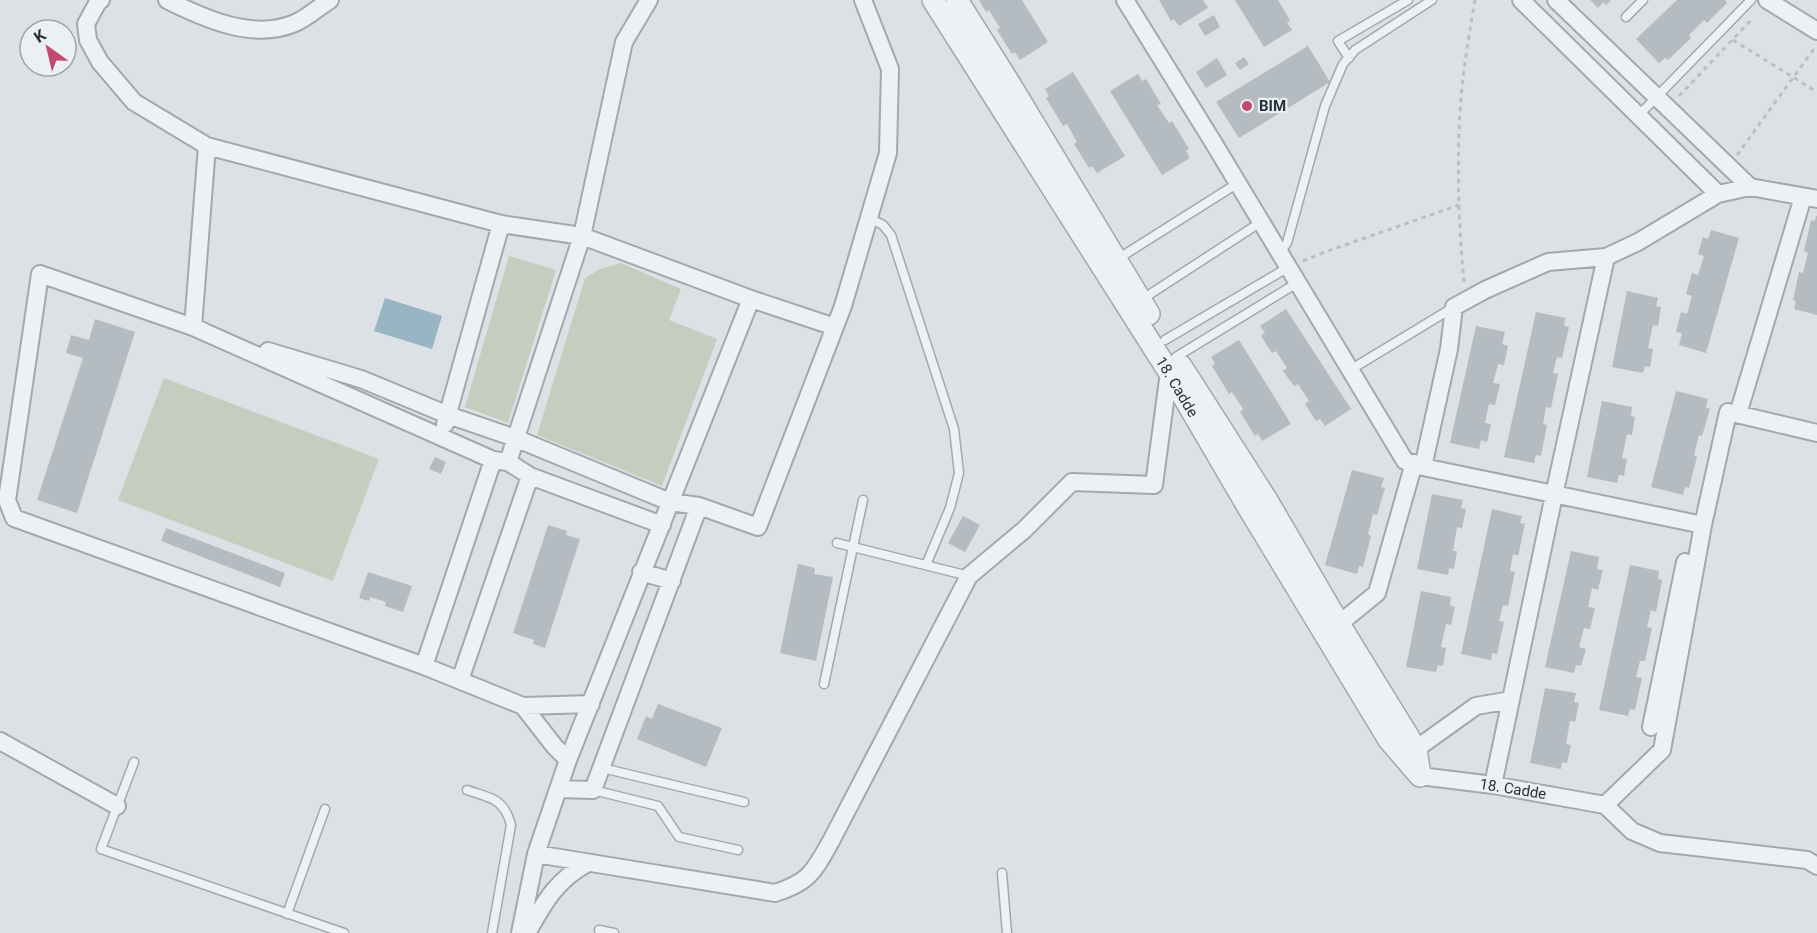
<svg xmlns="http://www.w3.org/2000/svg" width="1817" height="933" font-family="Roboto,sans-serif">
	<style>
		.green { fill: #c5cebe }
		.water { fill: #99b4c3 }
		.building { fill: #b4bbc1 }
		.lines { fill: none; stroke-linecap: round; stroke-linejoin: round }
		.service-casing { stroke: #a2a9ae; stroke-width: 11 }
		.minor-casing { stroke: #a2a9ae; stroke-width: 20 }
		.tertiary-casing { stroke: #a2a9ae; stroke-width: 24 }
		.path { stroke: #babfc4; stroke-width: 3; stroke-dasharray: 4.5 4.5; stroke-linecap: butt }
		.service { stroke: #eef1f4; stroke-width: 8 }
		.minor { stroke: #eef1f4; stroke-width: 16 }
		.tertiary { stroke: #eef1f4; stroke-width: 21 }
		.poi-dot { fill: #c2496f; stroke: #ebf0f3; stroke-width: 2 }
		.labels { text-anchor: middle; stroke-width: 4.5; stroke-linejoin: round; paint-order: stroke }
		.poi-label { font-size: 15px; font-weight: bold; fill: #27313a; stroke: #ebf0f3; text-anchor: start }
		.street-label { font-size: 15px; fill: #27313a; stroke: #ebf0f3 }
	</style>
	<rect width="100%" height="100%" fill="#dce1e5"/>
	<path class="green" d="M509 256 556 270 508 423 465 407Z
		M621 263 681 289 669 320 717 339 662 486 537 435 585 278 600 269Z
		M164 378 379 459 333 581 118 500Z"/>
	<path class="water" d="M385 298 442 316 432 349 374 331Z"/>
	<path class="building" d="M979 0H1022L1048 42 1020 60 1015 52 1012 54 997 30 1000 28 989 10 986 12Z
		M1159 0H1203L1208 8 1179 26 1174 19 1171 21Z
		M1235 0H1278L1290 20 1287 23 1292 30 1264 47Z
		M1590 0H1611L1606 5 1603 2 1598 8Z
		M1677 0H1725L1727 3 1707 23 1704 20 1689 35 1691 38 1668 60 1665 58 1659 63 1636 39Z
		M1214 15 1220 27 1205 36 1198 24Z
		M1308 46 1330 82 1239 138 1216 102Z
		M1244 57 1249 64 1240 70 1235 63Z
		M1217 58 1227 75 1206 88 1196 72Z
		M1073 72 1125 156 1097 173 1092 166 1089 168 1074 144 1077 142 1067 124 1063 126 1046 98 1049 96 1045 89Z
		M1138 74 1142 81 1146 79 1161 104 1157 105 1169 123 1172 121 1189 149 1186 151 1190 158 1162 175 1110 91Z
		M1816 216H1817V315L1794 309 1796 301 1793 300 1799 272 1803 273 1808 253 1804 251 1811 220 1815 221Z
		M1711 230 1739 238 1706 353 1679 345 1682 333 1676 332 1681 312 1687 314 1692 296 1686 294 1692 273 1698 275 1704 256 1698 254 1703 237 1708 239Z
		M1627 291 1658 298 1656 306 1661 307 1658 326 1653 325 1648 348 1653 349 1650 367 1645 366 1643 373 1612 367Z
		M1286 309 1351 409 1325 426 1320 419 1316 421 1305 404 1309 401 1298 384 1294 386 1283 371 1287 368 1276 351 1272 353 1261 336 1265 333 1260 326Z
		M1536 312 1565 318 1564 326 1569 327 1562 358 1557 357 1553 373 1558 374 1551 408 1546 407 1543 424 1547 425 1541 456 1536 455 1534 463 1504 457Z
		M95 319 135 332 77 513 37 500 83 358 66 353 71 335 89 340Z
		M1476 326 1505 332 1502 344 1508 346 1504 365 1498 364 1493 383 1500 384 1495 405 1489 404 1485 423 1491 424 1487 442 1481 440 1479 449 1450 443Z
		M1239 340 1291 424 1262 441 1258 434 1255 436 1240 412 1243 409 1232 392 1229 394 1212 366 1215 364 1211 357Z
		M1676 391 1708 399 1706 407 1710 409 1702 436 1699 435 1694 455 1697 457 1689 488 1685 487 1683 495 1651 487Z
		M1602 401 1632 407 1631 416 1635 417 1632 435 1627 434 1622 458 1627 459 1624 476 1619 475 1617 483 1587 477Z
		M435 457 446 462 441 474 429 469Z
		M1352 470 1384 478 1381 487 1385 488 1377 515 1373 514 1368 534 1371 536 1363 567 1359 566 1357 574 1325 565Z
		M1432 494 1463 500 1461 508 1466 509 1462 528 1457 527 1453 551H1457L1454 569 1449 568 1448 575 1417 569Z
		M1492 509 1522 516 1520 523 1525 524 1518 556 1513 554 1510 571 1515 572 1508 606 1503 605 1499 621 1504 622 1497 654 1492 653 1491 660 1461 654Z
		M963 516 980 525 965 552 948 543Z
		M548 525 567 531 566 535 580 539 545 648 533 644 534 640 513 633Z
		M166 528 285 573 280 587 161 541Z
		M1571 551 1599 557 1597 569 1603 570 1598 590 1592 588 1588 607 1595 608 1590 629 1584 628 1579 647 1586 649 1581 666 1576 665 1574 673 1545 667Z
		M798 564 815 568 814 574 833 577 816 661 780 653Z
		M1630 565 1659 571 1658 579 1662 580 1656 612 1651 610 1647 627 1652 628 1645 661H1640L1636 677 1642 678 1635 710 1630 709 1628 716 1599 710Z
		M368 572 412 586 403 612 385 606 386 602 370 597 369 601 359 598Z
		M1421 591 1451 597 1450 605 1455 607 1451 625 1446 624 1441 647 1446 648 1443 666 1438 665 1436 672 1406 667Z
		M1545 688 1576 693 1574 702 1579 703 1575 722 1570 721 1566 744 1571 745 1567 763 1562 762 1561 769 1530 763Z
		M658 704 722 728 706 767 637 739 646 716 652 719Z"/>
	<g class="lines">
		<defs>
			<path id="service" d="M1626 17 1643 0
				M1349 58 1338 41 1408 0
				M1639 115 1751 0
				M869 218 883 225 891 235 954 429 959 473 950 508 926 565
				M1280 253 1287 243 1325 106 1343 64 1355 50 1432 0
				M1116 260 1238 183
				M1141 300 1261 222
				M1165 340 1287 268
				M1176 357 1297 283
				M1350 370 1454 307
				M837 543 969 576
				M824 684 863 500
				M134 762 101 849 344 933
				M602 768 744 802
				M467 790C490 798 504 798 511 825L492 933
				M593 790 658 806 679 837 738 850
				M1002 873 1007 933
				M287 914 325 809
				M599 930 614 933"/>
			<path id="minor" d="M101 0 98 2 86 24 88 40 100 62 134 102 207 146 501 224 582 236 751 299 835 327
				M167 0C205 19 254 41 295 23 307 18 319 7 330 0
				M1125 0 1213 142 1405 461 1423 467 1703 525 1728 412 1817 433
				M1521 0 1718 194
				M1556 0 1750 187
				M1767 0 1817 31
				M203 331 193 327 207 146
				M268 351 361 379 448 415 515 438 670 502 699 506 758 527 843 306 888 153 890 69 863 0
				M1738 414 1803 197
				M445 424 501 224
				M508 462 582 236 624 42 649 0
				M1423 467 1449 349 1454 307 1485 290 1548 262 1606 257 1638 242 1718 194 1750 187 1817 199
				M641 572 672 581
				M1339 624 1377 593 1414 463
				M424 666 493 460
				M460 680 530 476
				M523 706 591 704
				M1651 727 1685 562
				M0 741 117 806
				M1416 749 1476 706 1511 700
				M568 760 751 299
				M1420 776 1493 785 1605 805
				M1493 785 1554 495 1606 257
				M558 789 593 790 699 506
				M1605 805 1662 750 1703 525
				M1605 805 1632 831 1660 843 1807 860 1817 866
				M536 854 775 893C810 882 814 871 831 841L969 576 1024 530 1072 482 1154 485 1169 372
				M520 933 536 854 568 760 555 747 523 706 424 666 14 518 7 500 40 274 193 327 493 460 508 462 530 476 662 525
				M527 933C544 903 556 880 588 863"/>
			<path id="tertiary" d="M933 0 1169 372 1248 507 1389 740 1420 776
				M957 0 1008 81 1149 314
				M1181 366 1268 502 1339 624 1416 749 1420 775"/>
		</defs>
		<use href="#service" class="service-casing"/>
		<use href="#minor" class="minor-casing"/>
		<use href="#tertiary" class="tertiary-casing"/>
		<path class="path" d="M1733 40 1817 92
			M1679 96 1753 18
			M1737 155 1816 46
			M1303 261 1325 252 1459 205
			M1464 282C1458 217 1456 152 1462 87 1465 58 1470 29 1475 0"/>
		<use href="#service" class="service"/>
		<use href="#minor" class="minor"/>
		<use href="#tertiary" class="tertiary"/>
	</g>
	<circle class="poi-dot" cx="1247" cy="106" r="6"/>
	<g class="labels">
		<g class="poi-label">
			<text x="1259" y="111">BIM</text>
		</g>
		<g class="street-label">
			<text transform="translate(1177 387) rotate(59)" y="5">18. Cadde</text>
			<text transform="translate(1513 789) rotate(9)" y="5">18. Cadde</text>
		</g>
	</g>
	<g transform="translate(48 48) rotate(326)"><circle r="28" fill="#ebf0f3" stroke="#9da4a9" stroke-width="1.5"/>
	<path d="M0-4.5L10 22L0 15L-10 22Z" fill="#c2496f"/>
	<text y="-9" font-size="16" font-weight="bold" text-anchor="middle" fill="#27313a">K</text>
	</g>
</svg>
